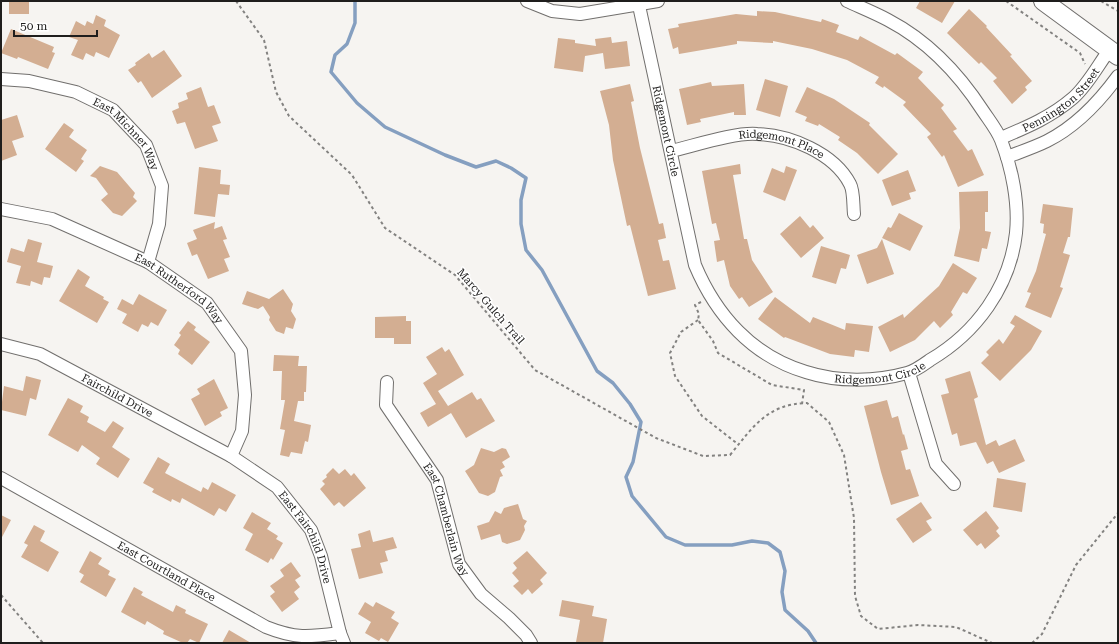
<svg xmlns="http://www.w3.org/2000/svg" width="1119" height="644" font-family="'Roboto Serif',serif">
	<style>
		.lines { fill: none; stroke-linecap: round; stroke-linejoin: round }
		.stream { stroke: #859fc0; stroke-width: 3.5 }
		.building { fill: #d3ae92 }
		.street-casing { stroke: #716f6d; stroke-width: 14 }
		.secondary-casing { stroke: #716f6d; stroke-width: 20 }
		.path { stroke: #838280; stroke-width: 2; stroke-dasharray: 3 3; stroke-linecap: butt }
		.street { stroke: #fff; stroke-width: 12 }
		.secondary { stroke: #fff; stroke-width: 18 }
		.labels { text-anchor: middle; stroke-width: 3; stroke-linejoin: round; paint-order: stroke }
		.street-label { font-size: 11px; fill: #1f1e1d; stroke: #fff }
	</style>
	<rect width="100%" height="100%" fill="#f6f4f1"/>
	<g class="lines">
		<path class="stream" d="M355 1V23L347 44 335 55 331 72 357 103 385 127 445 155 476 167 496 161 511 168 526 178 521 200V224L526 250 542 270 597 371 613 383 630 404 641 422 633 462 626 477 632 496 666 537 685 545H732L752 541 768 543 780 552 785 571 782 592 785 610 808 631 816 643"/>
	</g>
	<path class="building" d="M9 1H29V14H9Z
		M920 1H955L942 23 916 8Z
		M969 9 987 26 986 27 1012 55 1010 56 1032 81 1025 87 1027 90 1012 104 993 81 997 78 981 62 979 64 947 33Z
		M757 11 775 12 821 22 822 19 839 25 836 32 858 40 860 36 895 55 897 53 923 72 918 78 944 105 941 108 957 129 953 131 968 151 972 149 984 175 958 187 944 155 942 157 927 137 931 134 903 105 906 102 884 86 883 88 875 83 879 77 847 60 812 49 773 41V43L737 41V44L679 54 678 47 673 49 668 29 679 27 678 24 736 14 757 16Z
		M96 15 106 20 104 26 120 35 109 58 96 52 94 57 86 53 83 60 71 55 78 40 69 37 76 21 85 26 87 21 93 24Z
		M11 29 54 47 52 52 55 53 48 69 18 57 17 59 1 53Z
		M611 37 612 43 627 41 630 66 605 69 603 53 585 56 583 72 554 68 558 38 575 40V43L596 46 595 39Z
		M164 50 182 76 152 98 141 81 138 83 128 70 136 65 135 63 149 53 152 58Z
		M765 79 788 86 780 117 756 110Z
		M711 82 712 86 744 84 746 115H734V112L700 119 701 122 687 125 679 89Z
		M630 84 634 101 631 102 640 148 659 224 663 223 666 238 658 240 663 261 669 260 676 289 648 296 630 225 627 226 613 160 609 125 600 91Z
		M201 87 208 107 214 105 221 123 212 126 218 141 195 149 185 122 177 124 172 111 179 108 178 103 188 99 186 93Z
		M807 87 834 99 870 123 869 125 898 154 878 174 857 153 838 140 840 137 819 124 818 126 805 121 807 117 795 112Z
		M17 115 24 137 12 141 17 155 1 161V120Z
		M64 123 74 130 69 137 87 150 81 159 84 161 76 172 45 149Z
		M740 164 741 174 733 175 744 239H747L752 260 773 292 749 307 742 297 739 299 730 286 724 260 717 262 714 241 720 240 716 223 712 224 702 171Z
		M100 166 117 172 135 193 133 197 137 201 122 216 113 213 101 200 108 194 96 178 90 176Z
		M786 166 797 170 785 201 763 192 772 168 784 173Z
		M199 167 221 170 220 184 230 185 229 195 218 194 215 217 194 214Z
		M908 170 916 191 909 193 911 199 892 206 882 180Z
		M988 191V212H985V231L991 232 987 249 982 248 979 262 954 256 960 228 959 192Z
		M1043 204 1073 208 1070 237H1068L1063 253 1070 255 1060 287 1063 288 1051 318 1025 307 1031 293 1027 292 1036 271 1046 234 1043 233 1044 224 1040 223Z
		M899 213 923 226 910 251 882 238 888 227 891 228Z
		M800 216 810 228 813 225 824 238 801 258 780 234Z
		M215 222 214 229 222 226 227 239 223 240 230 257 224 259 229 271 208 279 197 254 192 256 187 243 197 239 193 230Z
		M28 239 42 243 37 262 53 266 50 278 44 277 42 285 31 281 30 286 16 283 21 266 7 262 11 248 24 252Z
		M882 239 894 274 867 284 857 255 877 248Z
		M821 246 850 255 846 269 841 268 836 284 812 277Z
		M953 263 977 278 967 294 963 292 951 312 953 315 940 328 934 321 915 340 890 352 878 327 903 314 904 318 939 286Z
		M78 269 90 277 85 286 104 297 103 299 109 302 97 323 59 301Z
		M283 289 293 304 291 311 296 319 293 329 286 327 284 334 276 331 269 320 270 317 263 306 258 309 242 304 247 291 269 299Z
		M139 294 167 310 158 326 151 322 148 327 142 324 138 332 122 323 127 314 117 309 122 299 133 305Z
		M775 297 810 323 813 317 845 330 846 323 873 326 869 352 855 350 854 357 830 354 785 337 784 338 758 319Z
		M1015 315 1042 331 1031 350 1000 381 981 363 989 355 986 352 999 339 1003 344 1015 326 1010 323Z
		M406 316V321H411V344H394V338H375V317Z
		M188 321 196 327 194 330 210 342 192 365 178 354 180 350 174 345 181 335 179 333Z
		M442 347 445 352 449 349 464 375 438 391 448 406 472 392 477 400 481 398 495 421 466 438 451 413 428 427 420 413 436 404 423 383 437 374 426 357Z
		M274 355 299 356 298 366H307L306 392H304V401H298L294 421 311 425 308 442 305 441 302 454 291 452 289 457 280 455 285 430 280 429 285 400H281L282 371H273Z
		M970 371 978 397 974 399 986 445 996 440 999 446 1015 439 1025 461 999 473 993 461 987 464 976 442 960 446 957 433 952 435 941 395 949 393 945 379Z
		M26 376 41 380 36 400 30 398 26 416 1 410 4 386 23 391Z
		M214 379 228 408 220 412 222 416 205 426 191 399 200 394 197 389Z
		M68 398 83 406 80 412 89 417 87 422 105 432 113 421 124 428 112 447 130 459 118 478 96 464 100 458 82 445 78 452 48 435Z
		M887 400 892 418 898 416 903 435 904 434 908 449 901 451 906 470 910 469 919 496 891 505 881 472 864 406Z
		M481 448 494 452 502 448 506 449 510 457 502 462 505 467 500 470 503 476 500 477 495 492 488 496 479 493 465 471 474 465Z
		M158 457 170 464 165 473 201 492 203 487 208 490 212 482 236 495 226 512 219 508 214 516 182 498 180 503 172 499 171 502 152 492 154 489 143 483Z
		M333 468 339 474 345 469 351 476 354 473 366 488 344 507 339 502 334 506 320 489 325 484 322 481 327 477 326 475Z
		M997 478 1026 483 1022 512 993 507Z
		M921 502 932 518 926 521 932 530 913 543 896 519Z
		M518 504 523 519 527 521 524 526 525 530 520 540 507 544 502 542 500 534 481 540 477 526 489 522 495 511 501 514 504 508Z
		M986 511 999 528 996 531 1000 536 985 549 981 543 977 546 963 530Z
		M252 512 271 523 267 529 278 536 276 539 283 543 273 560 271 558 268 563 245 550 253 534 243 528Z
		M1 515 11 520 1 539Z
		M34 525 45 531 40 541 59 552 48 572 21 557 28 545 24 543Z
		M370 530 373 542 393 537 397 548 385 551 388 561 380 563 383 573 359 579 351 549 361 547 358 534Z
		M90 551 102 558 98 564 110 571 108 575 116 579 106 597 80 582 84 575 79 572Z
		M527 551 547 573 540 580 543 584 532 594 528 589 522 595 513 586 519 581 512 573 517 568 513 563Z
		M291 562 301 576 295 580 300 587 294 592 299 599 282 612 270 596 275 592 270 586 284 576 280 570Z
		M134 587 143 592 141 595 173 612 176 605 186 610 185 613 208 624 199 643 190 639 187 643H183L163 634 164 631 147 621 145 625 121 612Z
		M562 600 594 606 592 616 607 619 603 643 576 642 580 620 559 616Z
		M365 602 373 607 376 602 395 612 391 618 399 623 388 642 381 638 379 641 365 633 371 622 358 614Z
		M229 630 251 643H222Z"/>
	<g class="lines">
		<defs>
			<g id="street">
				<path d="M527 1 552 11 580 14 658 1"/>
				<path id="s1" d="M638 1 695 265C716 315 752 356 806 372 837 382 875 382 907 373 915 371 923 365 930 360 976 333 1010 287 1016 233 1019 203 1012 168 1001 140 997 130 989 120 983 111 959 74 928 41 888 20 875 13 860 7 847 1"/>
				<path id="s2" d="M1 79 29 81 76 92 113 110 146 145 162 186 159 224 148 262"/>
				<path id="s3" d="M1001 138C1027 127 1051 117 1073 98 1088 85 1098 65 1110 49"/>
				<path id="s4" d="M671 151C693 146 736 132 757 134 790 135 834 153 850 184 854 191 853 205 854 214"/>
				<path d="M1007 157C1020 152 1035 147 1047 141 1077 126 1099 102 1118 76"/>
				<path id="s5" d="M1 209 52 219 148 262 207 303 241 351 245 395 242 431 231 456"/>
				<path id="s6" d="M1 344 40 354 231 456 277 487 311 530 321 556 340 633 344 643"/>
				<path d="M909 373 936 464 954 484"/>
				<path id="s7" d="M387 382 386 405 437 480 459 564 481 594 509 618 526 635 531 643"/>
				<path id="s8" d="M1 478 266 627C296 639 309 637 340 633"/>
			</g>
			<path id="secondary" d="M1043 1 1118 56"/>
		</defs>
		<use href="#street" class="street-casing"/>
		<use href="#secondary" class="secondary-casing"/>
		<path class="path" d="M236 1 264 40 276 92 289 116 352 175 385 228 455 275 535 370 656 438 703 456 730 455C753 427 767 404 807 403L829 422 844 455 854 518 855 596 861 616 878 629 918 625 956 627 992 643
			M1006 1 1080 53 1085 64
			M1101 1 1118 11
			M701 302 695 305 699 314 698 320 713 341 718 353 772 385 804 390 802 404
			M698 320 681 332 670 353 675 376 702 416 739 445
			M1 595 43 643
			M1032 643 1042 634 1076 565 1118 513"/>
		<use href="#street" class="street"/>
		<use href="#secondary" class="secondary"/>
	</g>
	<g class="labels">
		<g class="street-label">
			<text dy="4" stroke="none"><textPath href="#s3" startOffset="72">Pennington Street</textPath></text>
			<text dy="4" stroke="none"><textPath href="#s1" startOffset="133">Ridgemont Circle</textPath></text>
			<text dy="4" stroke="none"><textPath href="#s2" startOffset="144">East Michner Way</textPath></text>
			<text dy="4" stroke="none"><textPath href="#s4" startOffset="114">Ridgemont Place</textPath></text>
			<text dy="4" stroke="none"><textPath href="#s5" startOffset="198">East Rutherford Way</textPath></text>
			<text transform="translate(491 306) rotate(49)" y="4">Marcy Gulch Trail</text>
			<text dy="4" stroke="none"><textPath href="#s1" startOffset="505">Ridgemont Circle</textPath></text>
			<text dy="4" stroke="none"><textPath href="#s6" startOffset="128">Fairchild Drive</textPath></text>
			<text dy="4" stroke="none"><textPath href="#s7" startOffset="154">East Chamberlain Way</textPath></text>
			<text dy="4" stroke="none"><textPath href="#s6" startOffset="371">East Fairchild Drive</textPath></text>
			<text dy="4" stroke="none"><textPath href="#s8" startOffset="190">East Courtland Place</textPath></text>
		</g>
	</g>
	<rect width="1119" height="644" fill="none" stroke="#1f1e1d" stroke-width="4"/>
	<path d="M14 30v6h83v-6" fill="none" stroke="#1f1e1d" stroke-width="2"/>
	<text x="20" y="30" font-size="12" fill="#1f1e1d" stroke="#ffffff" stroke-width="3" paint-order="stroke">50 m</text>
</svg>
